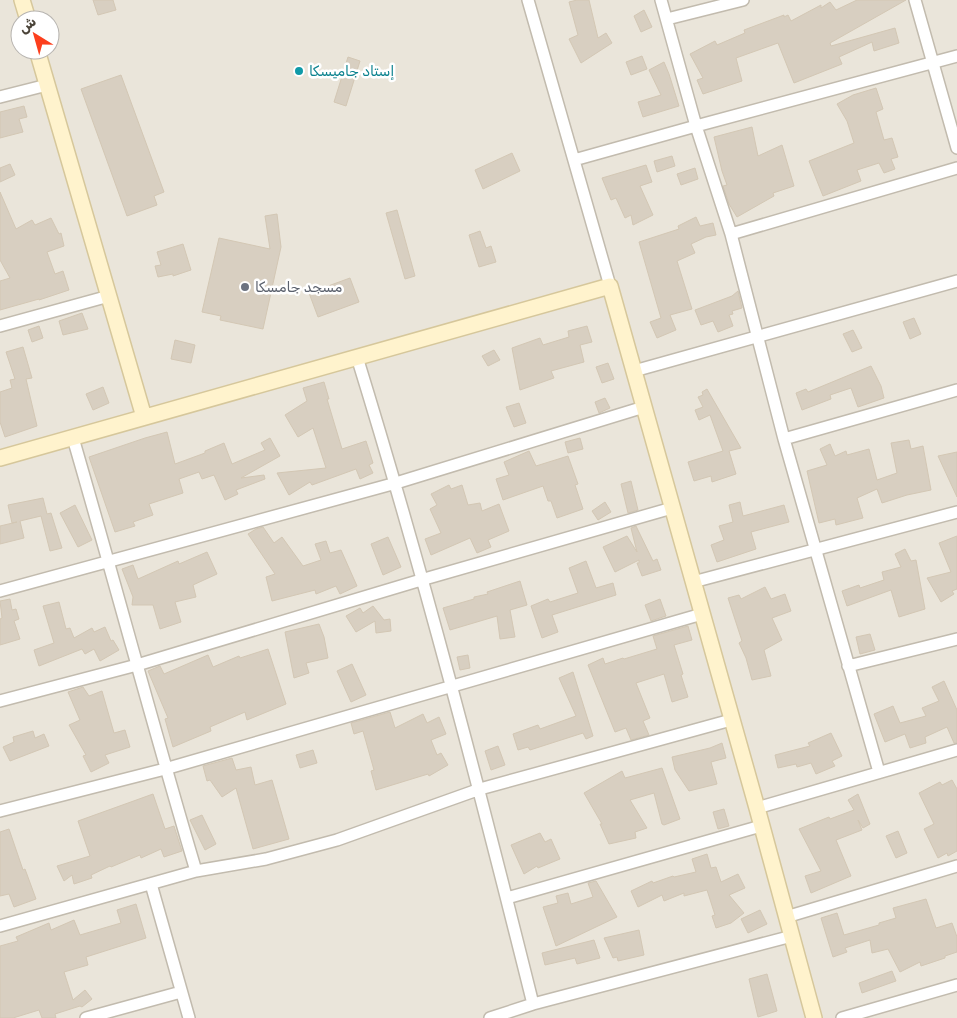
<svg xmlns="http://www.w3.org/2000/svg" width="957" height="1018" font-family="Rubik,Cairo,sans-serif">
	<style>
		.residential { fill: #eae5da; fill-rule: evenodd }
		.building { fill: #d8cfc1; stroke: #d3c7b4 }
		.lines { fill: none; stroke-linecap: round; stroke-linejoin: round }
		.street-casing { stroke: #c2bbae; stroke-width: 14 }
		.secondary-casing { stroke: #d6c79b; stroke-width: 18 }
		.street { stroke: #fff; stroke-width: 11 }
		.secondary { stroke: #fff3cd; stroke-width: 15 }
		.culture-dot { fill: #0f9aa8; stroke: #fff; stroke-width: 2 }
		.worship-dot { fill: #6b7280; stroke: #fff; stroke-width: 2 }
		.labels { text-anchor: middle; stroke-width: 5; stroke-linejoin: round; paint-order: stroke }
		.culture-label { font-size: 14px; fill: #0d838f; stroke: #fff; text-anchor: start }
		.worship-label { font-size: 14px; fill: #5b616d; stroke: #fff; text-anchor: start }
	</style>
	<rect width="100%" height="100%" fill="#f6f3ec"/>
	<path class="residential" d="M0 0H957V1018H0ZM20 20H50V50H20Z"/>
	<path class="building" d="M93 0H113L116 10 98 15Z
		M577 0H589L598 38 606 33 612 43 581 63 569 39 578 35 569 2Z
		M857 0H906L830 43 831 46 895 28 899 43 874 51 872 42 839 57 842 64 794 83 778 43 736 58 742 81 703 94 697 80 703 78 690 54 715 41 717 45 745 33 744 30 784 15V17L788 15 791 21 821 5V8L830 2 836 10Z
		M644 10 652 27 641 32 634 16Z
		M642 56 647 69 631 75 626 62Z
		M348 57 360 61 346 106 334 102Z
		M664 62 669 74 679 106 643 117 638 102 661 95 649 70Z
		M121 75 164 192 154 196 157 205 127 216 81 89Z
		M876 88 883 109 876 112 884 140 892 138 898 157 891 159 895 169 884 173 879 163 857 170 861 181 823 196 809 161 854 143 847 121 837 104 853 95Z
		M24 106 27 117 19 119 23 132 0 138V112Z
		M752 127 758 156 782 145 794 186 773 193 774 196 737 217 729 204 723 186 727 185 722 171 714 137Z
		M512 153 520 171 483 189 475 170Z
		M672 156 675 166 657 172 654 161Z
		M10 164 15 175 0 182V168Z
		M646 165 652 182 640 186 653 215 633 225 631 215 625 218 616 198 611 200 602 178Z
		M695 168 698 179 681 185 677 174Z
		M0 192 16 229 32 220 35 225 51 218 59 234 61 233 64 246 47 252 55 274 63 271 69 290 39 300V299L0 310V281L10 278 0 260Z
		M397 210 415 276 405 279 386 213Z
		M277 214 281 247 263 329 220 320 221 316 202 312 219 238 270 249 265 216Z
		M696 217 700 226 713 223 716 235 706 237 691 244 695 253 677 261 692 309 670 315 676 330 657 338 650 322 661 318 639 242 679 229 678 226Z
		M480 231 486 248 491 246 496 262 479 267 469 235Z
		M183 244 191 270 173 276V274L158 277 155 266 161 265 157 252Z
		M350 278 359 302 318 317 309 293Z
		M738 291 742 308 732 311 733 314 729 315 733 326 718 332 713 321 701 325 695 310 732 296Z
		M82 313 88 329 63 335 59 321Z
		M914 318 921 334 910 339 903 322Z
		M39 326 43 338 32 342 28 330Z
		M587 326 592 342 580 345 584 362 551 371 554 378 520 390 512 348 540 338 543 345 569 337 568 331Z
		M853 330 862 348 852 352 843 334Z
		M175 340 195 345 191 363 171 359Z
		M23 347 32 378 26 379 37 426 5 437 0 422V392L12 388 10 380 15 379 6 352Z
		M494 350 500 360 488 366 482 356Z
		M608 363 614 379 602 383 596 367Z
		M871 366 881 386 884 398 858 407 851 388 830 395 831 399 802 410 796 393 806 389 808 392Z
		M324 382 329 399H327L342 449 366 441 373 463 369 465 373 473 360 479 356 469 312 485 310 482 289 495 277 473 326 468 313 428 298 437 285 415 307 401 303 388Z
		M103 387 109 403 93 410 86 394Z
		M707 389 741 448 729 451 736 474 712 482 711 476 694 481 688 462 723 451 710 415 699 420 695 410 703 407 698 397 703 395 702 392Z
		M605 398 610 408 599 413 595 402Z
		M519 403 526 423 514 427 506 407Z
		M167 432 175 464 205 453V451L224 443 232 464 265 450 261 443 270 438 280 456 241 478 264 475 265 479 236 490 238 494 225 500 214 475 202 479 199 472 179 479 183 493 149 504 153 515 133 522 135 526 115 532 89 457 145 438Z
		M580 438 583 449 568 453 565 442Z
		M909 440 911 449 923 446 931 490 907 495 882 503 877 489 857 498 863 518 836 525 835 519 819 523 807 471 827 465 820 449 830 444 835 456 846 451 847 455 869 449 877 480 897 473 891 443Z
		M529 451 536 466 568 456 578 484 575 485 583 509 557 518 551 501H548L543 486 503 500 496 479 509 475 504 462Z
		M957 452V497L938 456Z
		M631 481 638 510 628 513 621 484Z
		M449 485 451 489 462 485 468 505 480 503 482 511 499 504 509 531 488 540 491 547 477 553 470 538 431 555 425 539 441 533 430 509 437 505 431 494Z
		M43 498 47 514 51 513 62 548 50 551 41 516 20 521 24 538 0 544V526L17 522 12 523 8 505Z
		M605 502 611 512 598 520 592 511Z
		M740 502 743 516 784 505 789 522 751 532 756 549 717 562 711 545 724 540 719 526 733 522 729 505Z
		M75 505 92 540 78 547 60 513Z
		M636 526 653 561 657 559 661 570 642 576 637 563H639V560L615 572 603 547 627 536 637 552 631 528Z
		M263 527 274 543 282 537 303 566 321 560 315 544 326 541 330 553 341 550 357 586 340 594 336 586 316 594 315 590 272 601 266 577 275 574 248 534 256 529Z
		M957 536V589L952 591 954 594 941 602 927 578 951 572 939 543Z
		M388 537 401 567 383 575 371 544Z
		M905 549 911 561 916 560 925 609 899 617 891 590 847 606 842 591 859 585 860 588 884 580 882 572 901 567 895 554Z
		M207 552 217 574 193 585 196 597 175 602 181 622 160 629 153 605H132L133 597 122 569 133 565 138 579 178 561 179 564Z
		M586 561 596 588 613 583 616 595 552 615 558 632 542 638 531 606 548 599 550 602 578 593 569 568Z
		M520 581 527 605 510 610 515 637 500 639 497 616 450 630 443 608 474 599V597L488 594 487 592Z
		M765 587 771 599 785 594 791 611 772 618 782 640 764 650 771 676 752 680 746 658 739 643 742 641 728 598 739 595 741 599Z
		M10 599 12 610 16 609 19 619 14 621 20 639 0 645V619L2 618 0 601Z
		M660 599 666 616 651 621 645 605Z
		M59 602 66 629 70 628 74 638 92 628 94 632 105 627 111 641 113 640 119 650 100 661 94 649 85 654 82 649 39 666 34 650 54 643 43 606Z
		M373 606 384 620 390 619 391 631 376 633 375 621 356 632 346 616 360 608 363 613Z
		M319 624 324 637 328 658 306 663 309 673 294 678 285 632Z
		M688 626 692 640 674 645 683 674 681 675 688 697 672 702 664 674 636 683 650 718 643 721 649 735 631 740 626 728 615 732 588 665 603 658 605 664 623 658 624 659 657 649 653 636Z
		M870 634 875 650 860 654 856 637Z
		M268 649 286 704 247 720 245 712 210 727 211 731 173 747 165 719 168 718 148 671 160 666 164 674 208 655 213 667 239 656 240 658Z
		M468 655 470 668 460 670 457 657Z
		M352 664 366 695 351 702 337 671Z
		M573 672 593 736 586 739 583 733 530 750 528 747 518 750 513 734 538 725 540 729 576 716 559 678Z
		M944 681 957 710V743H954L947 727 925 737 926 743 910 748 905 734 885 742 874 714 893 706 900 723 926 716 922 708 939 701 932 687Z
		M83 687 89 696 102 691 114 733 125 730 130 747 105 755 109 763 91 772 83 756 86 755 69 725 80 720 68 692Z
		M390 712 395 728 423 714 427 723 439 717 446 734 431 740 437 755 441 753 448 765 429 776 428 774 376 790 371 771 374 770 363 731 354 734 351 723Z
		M33 731 35 738 44 734 49 746 10 761 3 747 14 742 13 737Z
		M831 733 842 756 832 761 835 766 816 774 811 763 797 767 796 764 778 768 775 755 810 746 808 743Z
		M722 743 726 758 711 762 717 784 689 791 675 770 672 757 710 748Z
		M498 746 505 765 491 770 485 751Z
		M313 750 317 763 300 768 296 755Z
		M232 758 236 770 251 767 255 785 272 780 289 839 253 849 236 788 222 797 210 780 207 781 203 766Z
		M662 768 680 819 664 825 662 824 654 793 630 800 647 828 635 832 636 838 609 844 600 824H602L584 793 622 771 625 778Z
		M952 780 957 789V851L948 856 947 853 938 858 924 829 934 824 919 793 940 782 942 785Z
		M153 794 165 829 174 826 182 851 164 857 161 849 141 858 140 855 111 867 110 866 91 875 92 878 74 884 72 875 64 881 57 866 90 856 78 821Z
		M858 794 870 824 863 828 858 820 862 830 836 840 851 876 811 893 805 876 821 871 799 829 829 817 830 819 854 810 848 800Z
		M724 809 729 826 718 829 713 812Z
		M202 815 216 844 205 850 190 820Z
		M9 829 23 870 25 869 36 899 14 907 9 894 0 896V832Z
		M898 831 907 853 896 858 886 836Z
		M540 833 545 842 551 839 560 859 538 868 537 866 524 874 511 845Z
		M707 854 711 868 716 867 721 882 738 874 745 888 729 895 744 913 731 923 716 928 712 916 715 915 707 890 684 896V893L664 901 662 895 638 907 631 891 652 881 653 883 673 876 674 877 696 872 692 859Z
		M596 881 617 917 556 946 543 907 558 903 556 896 568 893 571 904 593 897 588 883Z
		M926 899 936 928 952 923 957 937V952L945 956V958L921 966 920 962 900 972 888 949 872 953 870 940 845 948 847 952 833 957 821 918 837 913 844 935 879 925V923L896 918 893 908Z
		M136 904 146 938 86 957 88 965 64 972 73 1000 85 990 92 999 82 1007 80 1006 55 1014 56 1018H42L39 1010 13 1018H0V946L18 941 16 937 49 923 51 930 74 920 80 935 121 923 117 910Z
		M760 910 767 924 748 933 741 919Z
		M639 930 644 955 618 961 617 957 613 958 604 938Z
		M594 940 600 958 577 964 575 958 545 965 542 953Z
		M892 971 896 981 862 993 859 983Z
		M767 974 777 1011 758 1017 749 979Z"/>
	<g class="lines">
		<defs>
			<path id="street" d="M528 0 610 286
				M661 0 696 126 731 234 784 439 879 772
				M915 0 957 148
				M667 19 743 0
				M0 97 47 85
				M574 160 696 126 957 56
				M731 234 957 168
				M0 326 109 296
				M357 357C423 571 479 787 533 1004
				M634 371 957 281
				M73 438C115 582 153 727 196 871
				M784 439 957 390
				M693 582 957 512
				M0 591 396 483 644 407
				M848 666 957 639
				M0 701 137 665 421 580 672 508
				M757 808 957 750
				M0 811 165 769 702 614
				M151 884 189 1018
				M507 898 761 826
				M786 917 957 866
				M0 926 196 871 266 859 337 840 480 789 731 720
				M86 1018 181 992
				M490 1018 533 1004 792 936
				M842 1018 957 985"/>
			<path id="secondary" d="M22 0 28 20
				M37 50 144 417
				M0 458 610 286 757 808 814 1018"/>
		</defs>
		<use href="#street" class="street-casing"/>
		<use href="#secondary" class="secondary-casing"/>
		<use href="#street" class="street"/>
		<use href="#secondary" class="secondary"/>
	</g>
	<circle class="culture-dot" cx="299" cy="71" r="5"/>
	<circle class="worship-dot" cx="245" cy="287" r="5"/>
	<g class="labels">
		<g class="culture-label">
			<text x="309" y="76">إستاد جاميسكا</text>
		</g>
		<g class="worship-label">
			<text x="255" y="292">مسجد جامسكا</text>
		</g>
	</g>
	<g transform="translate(35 35) rotate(323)"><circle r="24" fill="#ffffff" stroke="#b7b4b0"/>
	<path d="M0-4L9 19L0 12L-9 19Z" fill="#fc3f1d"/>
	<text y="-8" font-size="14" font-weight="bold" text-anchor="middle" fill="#4b4439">ش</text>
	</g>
</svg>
